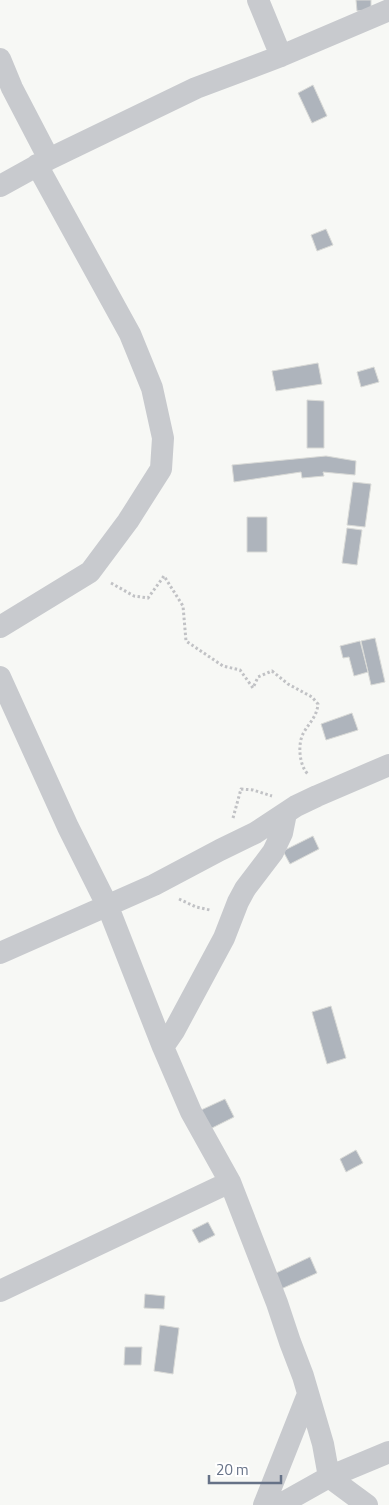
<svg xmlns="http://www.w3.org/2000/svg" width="389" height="1505" font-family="'Titillium Web',sans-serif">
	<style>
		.building { fill: #aeb4bc; stroke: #d9dad7 }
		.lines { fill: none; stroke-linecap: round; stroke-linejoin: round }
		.path { stroke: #c1c2c5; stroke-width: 3; stroke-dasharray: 2.5 2.5; stroke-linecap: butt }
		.minor { stroke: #c8cace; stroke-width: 22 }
	</style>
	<rect width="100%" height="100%" fill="#f7f8f5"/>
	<path class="building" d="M356 0H371V10L357 11Z
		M313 85 327 116 312 123 298 93Z
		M326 229 333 245 317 251 311 235Z
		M318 363 322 384 276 391 272 371Z
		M374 367 379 382 361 387 357 372Z
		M307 400 324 401V448H307Z
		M326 456 356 461 355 475 323 472 324 476 302 478 301 472 234 482 232 465Z
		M353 482 371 484 365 527 347 525Z
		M247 517H267V552H247Z
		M347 528 362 530 357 565 342 563Z
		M375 638 385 682 371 685 361 641Z
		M360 641 368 672 354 676 349 657 343 658 340 646Z
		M352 713 358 730 326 740 321 724Z
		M313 836 319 849 290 864 283 851Z
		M331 1006 346 1058 327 1064 312 1012Z
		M225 1099 234 1117 208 1130 199 1111Z
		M356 1150 363 1163 346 1172 340 1159Z
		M208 1222 215 1235 199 1243 192 1230Z
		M310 1257 317 1273 281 1289 274 1274Z
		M145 1294 165 1296 164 1309 144 1308Z
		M160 1325 179 1328 173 1374 154 1371Z
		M125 1347H142L141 1365H124Z"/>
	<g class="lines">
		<path class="path" d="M111 583 134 596 148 598 164 576 183 606 186 641 223 666 240 670 253 688 258 677 272 671 288 684 312 697 318 704C317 716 310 722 304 732 297 743 299 767 309 775
			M233 818 241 789 253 790 272 796
			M179 899 196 907 210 910"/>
		<path class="minor" d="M258 0 281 56
			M0 59 12 88 49 159
			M0 186 49 159 196 88 281 56 389 10
			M0 627 90 572 128 521 161 469 163 438 152 388 130 334 37 165
			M0 677 68 827 108 907 163 1047 191 1112 230 1182 277 1303 290 1342 303 1376 323 1444 329 1477 389 1452
			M0 953 154 885 220 850 255 833 296 806 317 796 389 765
			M163 1047 174 1031 224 938 238 902 245 889 273 852 282 833 286 813
			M0 1291 230 1182
			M264 1505 308 1394
			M279 1505 329 1477 367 1505"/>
	</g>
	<path d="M209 1475v8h72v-8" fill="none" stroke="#667287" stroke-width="2.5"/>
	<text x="216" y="1475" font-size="15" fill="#667287" stroke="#ffffff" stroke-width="4" paint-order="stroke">20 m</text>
</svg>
